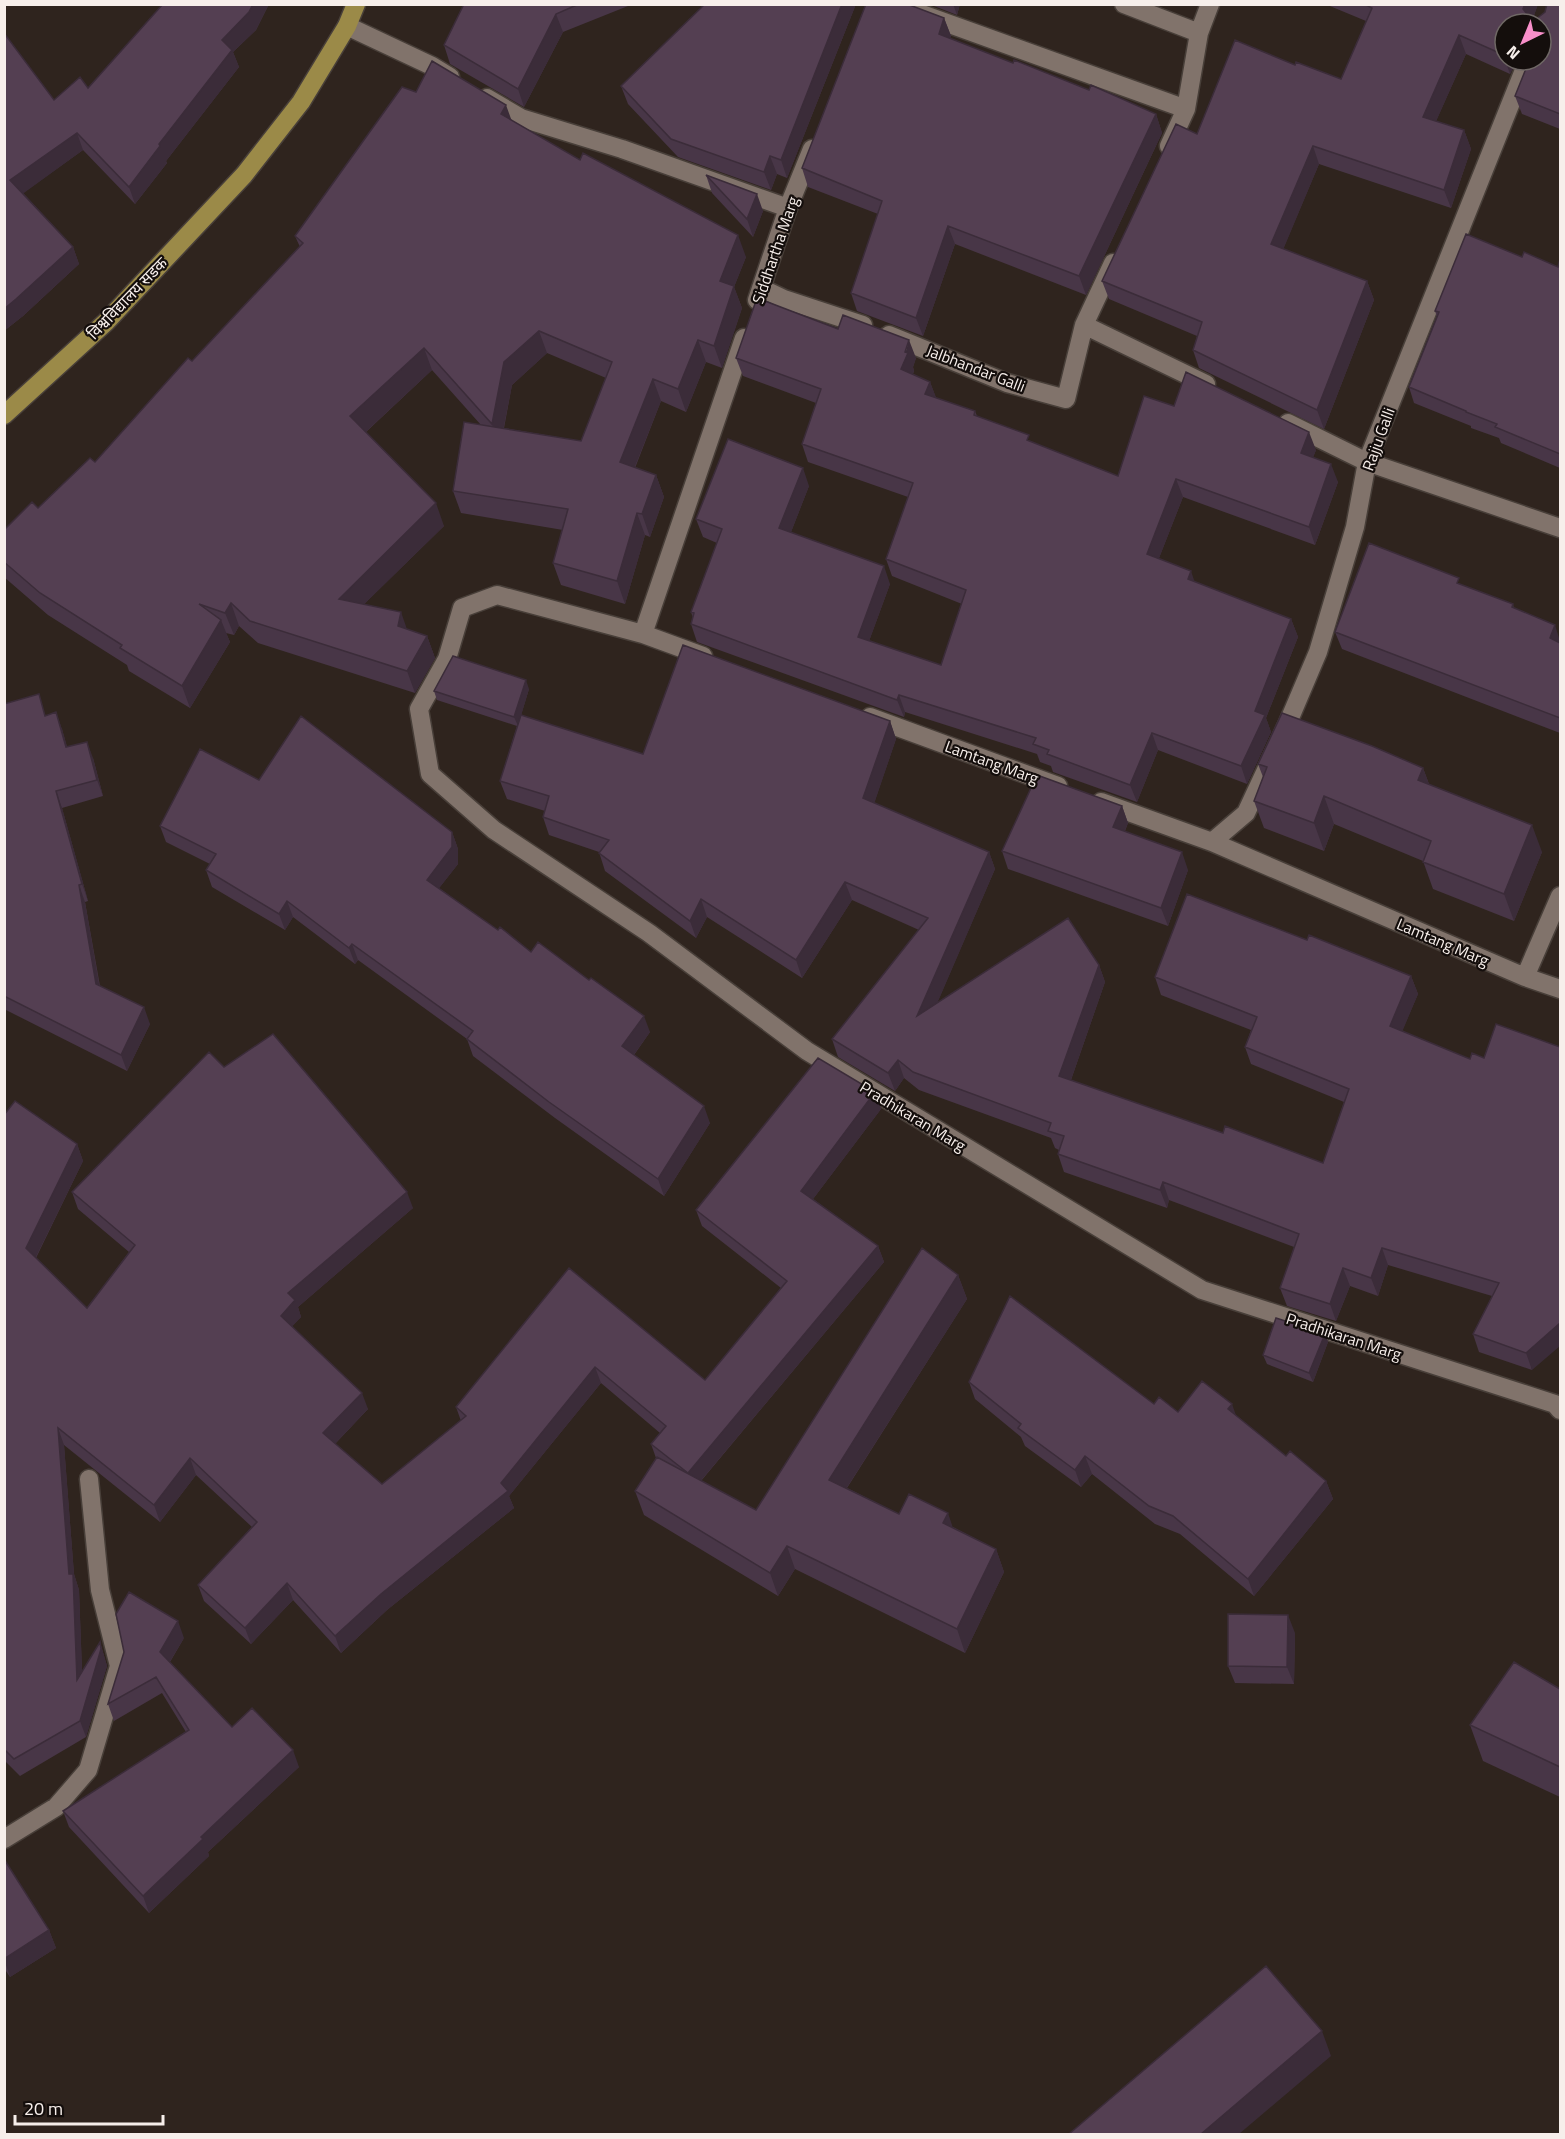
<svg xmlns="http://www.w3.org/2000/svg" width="1565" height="2139" font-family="'Titillium Web','Noto Sans Devanagari',sans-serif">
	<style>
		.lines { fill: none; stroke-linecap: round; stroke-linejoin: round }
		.minor-casing { stroke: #483f39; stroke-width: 21 }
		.primary-casing { stroke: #483f39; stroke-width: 21 }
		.minor { stroke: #81736b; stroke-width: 18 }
		.primary { stroke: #9b8a48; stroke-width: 18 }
		.wall { fill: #483647; fill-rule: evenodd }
		.shaded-wall { fill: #3b2c39 }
		.building { fill: #543f52; stroke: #3b2c39; stroke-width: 1.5 }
		.labels { text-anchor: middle; stroke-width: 4.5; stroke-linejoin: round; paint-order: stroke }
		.street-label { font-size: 16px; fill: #f7efeb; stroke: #140e0c }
	</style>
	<rect width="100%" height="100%" fill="#2f241e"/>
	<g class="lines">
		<defs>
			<path id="minor" d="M894 4 1186 109
				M1124 4 1199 33
				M347 26 432 66 450 77
				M487 98 521 118 622 149 788 208
				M1169 146 1186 109 1199 33 1210 4
				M761 288 784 299 863 325
				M757 300 788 208 812 149
				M1084 325 1206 384
				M889 335 1007 383 1066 399 1084 325 1113 263
				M1288 423 1367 462 1560 528
				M643 634 744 338
				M703 656 643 634 497 595 462 608 447 659 419 709 430 774 494 830 649 933 807 1051 1202 1290 1555 1404 1560 1410
				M870 717 1058 786
				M1101 802 1212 842 1525 977 1560 989
				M1212 842 1246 813 1287 725 1318 652 1355 527 1367 462 1528 60
				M1525 977 1560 896
				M4 1839 56 1807 88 1770 119 1666 100 1590 89 1479"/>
			<path id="primary" d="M4 415 106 322 244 175 301 102 347 26 356 4"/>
		</defs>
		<use href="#minor" class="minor-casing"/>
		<use href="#primary" class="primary-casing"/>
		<use href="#minor" class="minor"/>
		<use href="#primary" class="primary"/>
	</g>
	<path class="wall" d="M163 4H269L256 30 233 52 239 67 166 161 167 163 135 204 83 150 23 193 73 247 79 264 23 316 4 331V33L54 100 88 88Z
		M464 4H633L563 32 524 107 450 64 444 45Z
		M705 4H856L787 178 777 174 771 190 678 157 628 104 621 86Z
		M929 4H960L957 15Z
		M1325 4H1538L1533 18 1536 19 1560 4V129L1522 114 1515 96 1526 69 1524 65 1541 24H1505V60H1517L1510 74 1466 54 1436 121 1464 130 1471 149 1451 208 1319 164 1283 249 1367 281 1374 300 1324 429 1199 368 1193 350 1197 336 1109 299 1102 281 1197 134 1295 65 1341 79 1366 21Z
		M944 18 951 36 950 38 1013 63 1156 114 1162 133 1086 295 955 244 923 336 857 311 851 293 878 214 808 187 802 168Z
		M416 92 511 120 746 257 734 287 742 308 722 368 706 362 686 412 661 401 635 468 656 475 664 497 650 537 645 535 625 604 561 585 553 563 563 530 461 513 453 491 481 425 432 370 366 432 444 526 364 604 407 629 427 636 435 658 415 693 258 643 239 626 234 635 226 633 230 642 190 708 129 671 127 665 48 615 4 577V530L38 508 95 462 192 361 300 247 295 236ZM547 353 606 378 581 441 504 428 512 385Z
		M706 175 763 211 753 237 712 193Z
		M1522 257 1558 267 1560 259V468L1501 443 1499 438 1471 428V426L1414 403 1409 387 1437 317 1435 311Z
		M838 329 916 358 913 367 914 371 913 374 930 382 936 398 975 411 977 416 1031 442 1118 476 1174 406 1316 450 1313 457 1338 482 1315 545 1183 497 1159 558 1195 582 1291 619 1298 637 1266 718 1271 732 1247 784 1158 750 1137 802 1053 772 1051 766 1040 762 1037 754 905 712 904 717 697 642 691 624 693 618 691 612 717 543 703 537 696 519 809 486 791 532 890 584 869 641 941 665 962 604 892 576 886 559 908 497 808 462 802 444 816 403 743 376 736 358Z
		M1461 585 1513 604 1514 609 1560 641V733L1342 649 1335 632Z
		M529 689 521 715 643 754 890 721 896 739 874 803 989 852 995 869 937 1003 1099 965 1105 982 1071 1080 1223 1133 1323 1163 1344 1102 1251 1064 1245 1047 1251 1030 1161 995 1155 977 1307 940 1411 976 1418 994 1402 1031 1470 1059 1532 1370 1479 1352 1473 1334 1492 1296 1388 1265 1378 1296 1350 1286 1336 1321 1287 1306 1280 1288 1294 1247 1169 1200 1167 1208 1064 1172 1058 1154 1059 1150 1055 1148 1051 1138 919 1090 904 1078 895 1091 838 1057 832 1039 919 930 852 900 802 978 707 917 696 938 605 871 599 852 549 835 543 817 545 811 507 799 500 781 517 726 437 700 434 691Z
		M4 704 46 715 62 729 67 747 93 758 103 796 62 808 88 901 85 902 100 986 150 1024 127 1071 4 1009Z
		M1258 764 1423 768 1429 784 1542 852 1514 921 1433 889 1423 861 1334 824 1324 851 1264 828 1254 801 1263 777Z
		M259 780 452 832 458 849V864L439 888 498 930 650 1032 634 1055 710 1123 664 1196 555 1118 473 1056 467 1039 358 960 355 964 293 917 285 930 212 887 206 870 210 864 166 842 160 826Z
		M1122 806 1128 823 1125 831 1188 870 1168 926 1008 869 1002 851Z
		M224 1067 413 1208 298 1307 301 1317 292 1326 368 1409 335 1444 382 1484 461 1421 456 1407 569 1268 705 1380 781 1288 702 1226 696 1210 875 1092 881 1109 813 1199 878 1246 884 1262 701 1481 756 1510 958 1275 967 1299 847 1488 899 1514 953 1527 996 1549 1004 1572 965 1653 795 1569 778 1596 644 1515 635 1491 656 1458 651 1444 660 1433 601 1383 509 1496 514 1508 387 1610 341 1653 293 1600 251 1644 204 1601 198 1585 252 1527 196 1475 160 1522 64 1445 74 1574 79 1590 82 1671 100 1642 107 1666 86 1737 20 1776 4 1760V1115L77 1144 83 1161 36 1258 87 1308 129 1252 78 1209 72 1192Z
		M1325 1334 1328 1342 1313 1382 1267 1364 1263 1355Z
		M969 1382 1154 1404 1178 1412 1236 1415 1286 1456 1326 1481 1333 1499 1254 1596 1180 1534 1155 1524 1092 1474 1081 1487 1025 1446 1021 1437 975 1399Z
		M1295 1633 1294 1684 1235 1683 1228 1666Z
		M184 1638 170 1662 232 1727 299 1767 208 1852 209 1856 149 1913 69 1827 63 1811 186 1732 162 1693 114 1721 108 1704Z
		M1560 1689V1797L1483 1761 1470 1725Z
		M4 1859 49 1930 56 1948 10 1977 4 1968Z"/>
	<path class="shaded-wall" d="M253 4H269L256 30 233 52 239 67 166 161 167 163 135 204 129 187 159 144 222 40Z
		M842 4H856L787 178 781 160Z
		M953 4H960L957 15Z
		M1525 4H1538L1531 24 1523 9Z
		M556 14 563 32 524 107 518 89Z
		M944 18 951 36 946 52 939 34Z
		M1459 35 1466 54 1430 135 1423 117Z
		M1505 60H1517L1510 74Z
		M506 105 514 127 501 114Z
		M1156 114 1162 133 1086 295 1079 276Z
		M1464 130 1471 149 1451 208 1444 190Z
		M77 133 83 150 17 198 10 180Z
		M1313 146 1319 164 1278 262 1271 244Z
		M770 156 777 174 771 190 764 172Z
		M757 194 763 211 753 237 747 219Z
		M948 226 955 244 923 336 916 318Z
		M738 235 746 257 734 287 742 308 722 368 714 346 720 281Z
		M73 247 79 264 23 316 4 331V309Z
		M1367 281 1374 300 1324 429 1317 410Z
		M539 331 547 353 512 385 500 446 492 424 504 362Z
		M698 340 706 362 686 412 678 389Z
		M909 340 916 358 913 367 914 371 907 387 901 369Z
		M424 348 432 370 358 439 350 416Z
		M653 379 661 401 628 484 620 462Z
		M930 382 937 400 925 394Z
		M1309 432 1316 450 1308 471 1301 453Z
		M1331 464 1338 482 1315 545 1309 527Z
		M803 468 809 486 786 545 779 528Z
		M656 475 664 497 650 537 642 514Z
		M1176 479 1183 497 1154 571 1147 554Z
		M436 503 444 526 347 621 339 599Z
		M637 513 645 535 625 604 617 581Z
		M884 566 890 584 864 655 858 637Z
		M1191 571 1197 589 1188 579Z
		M231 603 239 626 234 635 225 613Z
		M401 612 409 635 398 626Z
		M1291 619 1298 637 1266 718 1271 732 1247 784 1241 766 1255 711Z
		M221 620 230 642 190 708 182 686Z
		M1555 625 1560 641V645L1550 638Z
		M427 636 435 658 415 693 407 671Z
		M526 680 529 689 518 726 514 717Z
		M899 695 905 712 904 717 897 700Z
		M56 712 62 729 72 764 66 747Z
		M890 721 896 739 870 816 863 798Z
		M1152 733 1158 750 1137 802 1130 785Z
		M87 742 93 758 103 796 97 780Z
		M1423 768 1433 795 1418 780Z
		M56 791 62 808 88 901 82 884Z
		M1324 796 1334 824 1324 851 1314 823Z
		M1122 806 1128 823 1119 845 1113 827Z
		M1532 825 1542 852 1514 921 1504 894Z
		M452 832 458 849V864L433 896 427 880Z
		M989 852 995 869 924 1034 917 1016Z
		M1182 852 1188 870 1168 926 1161 908Z
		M845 882 852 900 802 978 796 960Z
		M79 885 85 902 102 1001 96 984Z
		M701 899 707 917 696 938 690 921Z
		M287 901 293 917 285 930 279 914Z
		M352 944 358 960 355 964 349 948Z
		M1099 965 1105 982 1066 1094 1059 1076Z
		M1411 976 1418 994 1397 1044 1390 1026Z
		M144 1007 150 1024 127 1071 121 1055Z
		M644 1016 650 1032 628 1063 622 1046Z
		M898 1060 904 1078 895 1091 888 1073Z
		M875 1092 881 1109 807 1207 801 1191Z
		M704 1106 710 1123 664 1196 658 1179Z
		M77 1144 83 1161 32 1265 26 1248Z
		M1163 1182 1169 1200 1167 1208 1160 1190Z
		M407 1192 413 1208 298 1307 301 1317 287 1332 281 1316 288 1293Z
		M878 1246 884 1262 693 1490 687 1474Z
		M1382 1248 1388 1265 1378 1296 1371 1278Z
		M1343 1268 1350 1286 1336 1321 1330 1304Z
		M958 1275 967 1299 837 1503 829 1480Z
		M1560 1323V1346L1532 1370 1526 1353Z
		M1325 1334 1328 1342 1313 1382 1309 1373Z
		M595 1367 601 1383 509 1496 514 1508 387 1610 341 1653 335 1636 501 1483Z
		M362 1393 368 1409 329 1450 323 1433Z
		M1232 1404 1238 1421 1228 1409Z
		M58 1428 64 1445 74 1574 79 1590 83 1696 77 1680Z
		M1085 1456 1092 1474 1081 1487 1075 1470Z
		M190 1458 196 1475 160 1522 154 1505Z
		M1326 1481 1333 1499 1254 1596 1248 1579Z
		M948 1513 956 1537 943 1523Z
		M787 1546 795 1569 778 1596 770 1573Z
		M996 1549 1004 1572 965 1653 957 1629Z
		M287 1583 293 1600 251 1644 245 1628Z
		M1288 1615 1295 1633 1294 1684 1287 1667Z
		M178 1621 184 1638 166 1668 160 1652Z
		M100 1642 107 1666 86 1737 80 1721Z
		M293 1750 299 1767 208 1852 209 1856 149 1913 143 1896 201 1837Z
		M49 1930 56 1948 10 1977 4 1959Z
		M1322 2031 1331 2056 1239 2134H1201Z"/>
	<path class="building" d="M163 4H253L249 12 222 40 232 50 159 144 160 146 129 187 77 133 10 180 73 247 16 299 4 309V33L54 100 80 77 88 88Z
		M464 4H579L556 14 518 89 444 45Z
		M705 4H842L781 160 770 156 764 172 671 139 621 86Z
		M866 4H907L944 18 939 34 1013 63 1014 60 1089 90 1091 85 1156 114 1079 276 948 226 916 318 851 293 882 201 802 168Z
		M1364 4H1525L1523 9 1530 18 1536 19 1545 12 1547 4H1560V114L1515 96 1527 66 1524 65 1526 60H1541V24H1505V53L1504 55 1459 35 1423 117 1464 130 1444 190 1313 146 1271 244 1367 281 1317 410 1193 350 1202 322 1102 281 1176 124 1197 134 1235 40 1295 65 1296 62 1341 79 1372 8Z
		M432 61 506 105 501 114 580 160 583 153 738 235 720 281 734 286 714 346 698 340 678 389 653 379 620 462 656 475 642 514 637 513 617 581 553 563 568 509 453 491 464 422 581 441 612 362 539 331 504 362 492 424 424 348 350 416 436 503 339 599 401 612 398 626 427 636 407 671 250 621 231 603 225 613 199 604 221 620 182 686 120 648 122 645 40 593 4 562V530L32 502 38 508 90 458 95 462 188 358 192 361 303 243 295 236 402 87 416 92Z
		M706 175 757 194 747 219Z
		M1466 234 1522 257 1524 252 1558 267 1560 259V454L1495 427 1497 424 1466 412V411L1409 387 1439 312 1435 311Z
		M757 298 838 329 843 315 909 340 905 352 908 353 901 369 930 382 925 394 975 411 974 415 1029 435 1027 440 1118 476 1144 396 1174 406 1186 372 1309 432 1301 453 1331 464 1309 527 1176 479 1147 554 1191 571 1188 579 1291 619 1255 711 1265 715 1241 766 1152 733 1130 785 1047 754 1049 750 1033 744 1036 738 899 695 897 700 691 624 694 613 691 612 722 529 696 519 728 439 803 468 779 528 884 566 858 637 941 665 966 590 886 559 913 483 802 444 821 389 736 358Z
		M1369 543 1459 578 1457 583 1513 604 1512 607 1555 625 1550 638 1560 643V718L1335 632Z
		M683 645 890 721 863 798 989 852 917 1016 1068 918 1099 965 1059 1076 1223 1133 1225 1126 1323 1163 1349 1089 1245 1047 1257 1017 1155 977 1187 894 1307 940 1309 935 1411 976 1390 1026 1470 1059 1472 1053 1484 1058 1496 1024 1560 1047V1323L1526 1353 1473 1334 1499 1283 1382 1248 1371 1278 1343 1268 1330 1304 1280 1288 1299 1234 1163 1182 1160 1190 1058 1154 1064 1136 1048 1131 1051 1123 913 1072 898 1060 888 1073 832 1039 928 918 845 882 796 960 701 899 690 921 599 853 609 840 543 817 549 796 500 781 521 715 643 754Z
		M453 656 526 680 514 717 434 691Z
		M39 694 45 716 56 712 66 747 87 742 97 780 56 791 82 884 79 885 96 984 144 1007 121 1055 4 996V704Z
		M1282 713 1372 746 1423 768 1418 780 1532 825 1504 894 1423 862 1431 841 1324 796 1314 823 1254 801 1267 767 1258 764Z
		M301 716 452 832V847L427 880 498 930 500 927 531 952 538 942 589 980 591 978 644 1016 622 1046 704 1106 658 1179 549 1102 467 1039 473 1031 352 944 349 948 287 901 279 914 206 870 216 854 160 826 200 749 259 780Z
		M1037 775 1122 806 1113 827 1182 852 1161 908 1002 851Z
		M273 1034 407 1192 288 1293 295 1300 281 1316 362 1393 323 1433 382 1484 466 1416 456 1407 569 1268 705 1380 787 1281 696 1210 818 1058 875 1092 801 1191 878 1246 688 1473 651 1444 666 1426 595 1367 501 1483 508 1491 381 1594 335 1636 287 1583 245 1628 198 1585 257 1522 190 1458 154 1505 58 1428 69 1574H73L77 1680 100 1642 101 1649 80 1721 14 1759 4 1749V1115L15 1101 77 1144 26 1248 87 1308 135 1245 72 1192 209 1052 224 1067Z
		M922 1248 958 1275 829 1480 899 1514 909 1494 948 1513 943 1523 996 1549 957 1629 787 1546 770 1573 635 1491 657 1457 756 1510Z
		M1010 1296 1154 1404 1159 1397 1178 1412 1202 1381 1232 1404 1228 1409 1286 1456 1290 1451 1326 1481 1248 1579 1173 1516 1149 1506 1085 1456 1075 1470 1018 1428 1021 1424 969 1382Z
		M1276 1318 1325 1334 1309 1373 1263 1355Z
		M129 1592 178 1621 160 1652 232 1727 252 1708 293 1750 201 1837 203 1839 143 1896 63 1811 189 1730 156 1677 108 1704 124 1652 116 1614Z
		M1228 1614 1288 1615 1287 1667 1228 1666Z
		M1514 1662 1560 1689V1767L1470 1725Z
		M4 1859 49 1930 4 1959Z
		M1266 1966 1322 2031 1201 2134H1069Z"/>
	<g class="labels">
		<g class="street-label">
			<text transform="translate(775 250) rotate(-71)" y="6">Siddhartha Marg</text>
			<text transform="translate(127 298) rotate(-46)" y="6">विश्वविद्यालय सडक</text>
			<text transform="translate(976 368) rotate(21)" y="6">Jalbhandar Galli</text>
			<text transform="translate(1378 439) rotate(-70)" y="6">Rajju Galli</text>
			<text transform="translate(992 762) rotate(20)" y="6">Lamtang Marg</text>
			<text transform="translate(1443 942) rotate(23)" y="6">Lamtang Marg</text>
			<text transform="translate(913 1116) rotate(31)" y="6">Pradhikaran Marg</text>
			<text transform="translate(1344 1336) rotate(18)" y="6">Pradhikaran Marg</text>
		</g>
	</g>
	<rect width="1565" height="2139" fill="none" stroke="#f7efeb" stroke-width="12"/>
	<g transform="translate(1523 42) rotate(223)"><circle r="28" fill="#140e0c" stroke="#6f6865" stroke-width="1.5"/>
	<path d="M0-4.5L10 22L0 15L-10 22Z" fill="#f98fca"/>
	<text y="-9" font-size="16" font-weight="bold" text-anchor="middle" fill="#f7efeb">N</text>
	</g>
	<path d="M15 2115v9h148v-9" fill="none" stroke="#f7efeb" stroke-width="3"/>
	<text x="24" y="2115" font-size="18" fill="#f7efeb" stroke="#140e0c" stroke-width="4.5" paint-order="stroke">20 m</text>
</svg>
